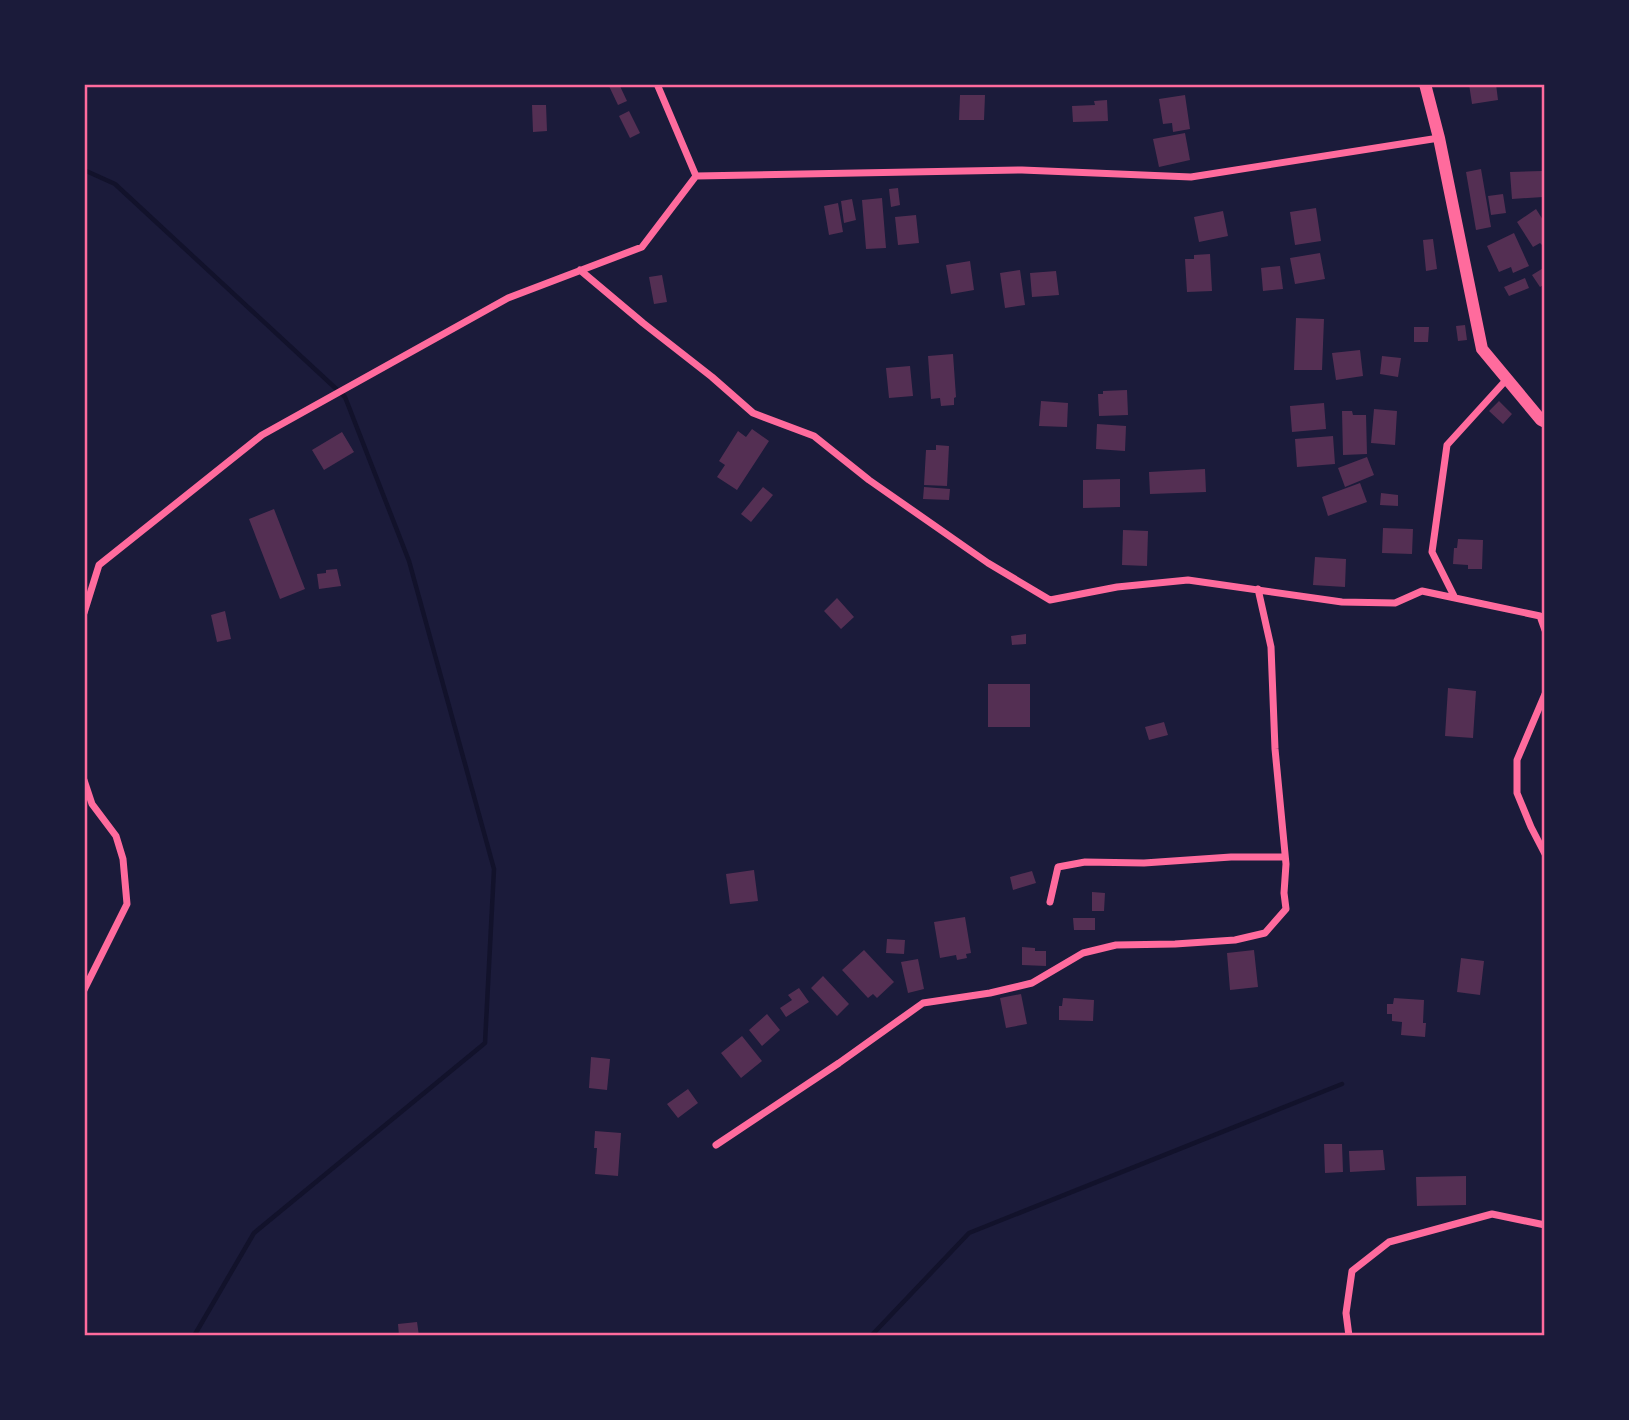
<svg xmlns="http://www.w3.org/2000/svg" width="1629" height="1420" font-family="'Titillium Web',sans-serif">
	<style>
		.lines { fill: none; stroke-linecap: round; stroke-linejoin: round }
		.stream { stroke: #12122b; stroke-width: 4.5 }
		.building { fill: #542f53 }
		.minor { stroke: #ff6b9d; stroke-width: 7 }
		.tertiary { stroke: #ff6b9d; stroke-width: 12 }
		.neatline { fill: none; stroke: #ff6b9d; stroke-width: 2.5 }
	</style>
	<rect width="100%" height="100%" fill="#1b1b3a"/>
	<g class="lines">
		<path class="stream" d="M84 170 115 184 345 397 409 561 494 869 485 1043 254 1233 194 1336
			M871 1336 969 1233 1342 1084"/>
	</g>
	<path class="building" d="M608 84H619L627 101 618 105Z
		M1469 84H1496L1498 100 1472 104Z
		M960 95H985L984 120H959Z
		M1185 95 1190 129 1173 132 1172 123 1163 124 1159 99Z
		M1107 100 1108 121 1073 122 1072 106 1095 105 1094 101Z
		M532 105H546L547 131 533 132Z
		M629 111 640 133 630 138 619 116Z
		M1185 133 1190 160 1159 167 1153 139Z
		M1481 169 1491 227 1476 230 1466 172Z
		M1542 171 1543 197 1512 199 1510 172Z
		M898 188 900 205 891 207 889 189Z
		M1503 194 1506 213 1491 215 1488 196Z
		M882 198 886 248 866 249 862 200Z
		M852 199 856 220 844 223 841 201Z
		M838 203 843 232 829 235 824 206Z
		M1316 208 1321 241 1295 245 1290 212Z
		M1536 209 1545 223V245L1543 246 1540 243 1533 247 1517 222Z
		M1223 211 1228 236 1199 242 1194 217Z
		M916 215 919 243 898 245 895 217Z
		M1514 233 1529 266 1513 273 1511 267 1499 272 1487 246Z
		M1433 239 1437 269 1426 271 1423 240Z
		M1320 253 1325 279 1295 284 1290 258Z
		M1210 254 1212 291 1187 292 1185 259H1194V255Z
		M970 261 974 290 951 294 946 265Z
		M1280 266 1283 289 1263 291 1261 268Z
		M1545 267V284L1540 287 1532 275Z
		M1020 270 1025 305 1005 308 1000 273Z
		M1056 271 1059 295 1032 297 1030 273Z
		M662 275 667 302 654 304 649 277Z
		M1525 278 1529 288 1509 296 1504 287Z
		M1296 318 1324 319 1322 370H1294Z
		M1465 325 1467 340 1458 341 1456 326Z
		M1414 327H1429L1428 342H1414Z
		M1360 350 1363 376 1336 380 1332 353Z
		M953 354 956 397 954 398V405L941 406 940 398 931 399 928 356Z
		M1382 356 1401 358 1398 377 1380 374Z
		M910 366 913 396 889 398 886 368Z
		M1127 390 1128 415 1099 416 1098 394H1103V391Z
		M1041 401 1068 403 1067 427 1039 426Z
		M1499 401 1512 414 1503 424 1489 411Z
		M1324 403 1326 429 1292 432 1290 406Z
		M1374 409 1397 411 1395 445 1371 443Z
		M1342 411H1352L1353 415H1366L1367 454 1343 455Z
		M1097 424 1126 426 1125 451 1096 449Z
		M752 429 769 441 737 490 717 477 725 465 719 461 738 431 746 437Z
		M342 432 354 452 324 470 312 450Z
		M1333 436 1335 464 1297 467 1295 439Z
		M936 445 949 446 947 486 924 485 926 450H936Z
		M1367 457 1374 475 1345 487 1338 468Z
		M1205 469 1206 492 1150 494 1149 472Z
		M1120 479V507L1083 508V480Z
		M1360 483 1367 502 1328 516 1322 497Z
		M763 487 773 495 751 522 741 514Z
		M924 487 950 489 949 500 923 499Z
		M1381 493 1398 495V506L1380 505Z
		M274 509 305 589 280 599 249 519Z
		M1383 528 1413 529 1412 554 1382 553Z
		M1123 530 1148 531 1147 566 1122 565Z
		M1458 539 1483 540 1482 569H1468V565L1453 564 1454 548H1457Z
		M1315 557 1346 559 1345 587 1313 585Z
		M337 569 341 586 319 589 317 574 326 573V570Z
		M837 598 854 617 841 629 824 611Z
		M225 611 231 639 217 642 211 615Z
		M1026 634V644L1012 645 1011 636Z
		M988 684H1030V727H988Z
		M1448 688 1476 691 1473 738 1445 736Z
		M1164 722 1168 735 1149 740 1145 727Z
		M754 870 758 901 730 904 726 874Z
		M1032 871 1036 883 1013 890 1010 877Z
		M1092 892 1105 893 1104 911H1092Z
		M965 917 971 953 966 954 967 958 957 960 956 955 940 958 934 922Z
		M1073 918H1095V930H1074Z
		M887 939 905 940 904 954 886 953Z
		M1022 947 1035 948V951H1046V966L1022 965Z
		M864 950 894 982 877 998 873 994 868 998 842 970Z
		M1254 950 1258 987 1230 990 1227 953Z
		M1461 958 1484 961 1480 995 1457 992Z
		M918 959 924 989 908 993 901 962Z
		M823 976 849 1004 837 1016 811 988Z
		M799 988 809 1002 786 1017 780 1008 792 1000 788 995Z
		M1021 994 1027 1024 1006 1028 1000 998Z
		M1063 998 1094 1000 1093 1021 1059 1020V1006H1062Z
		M1394 998 1424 1000 1423 1023H1426L1425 1037 1401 1035 1402 1022 1392 1021V1014H1387V1004H1393Z
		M767 1014 780 1030 762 1046 749 1030Z
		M742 1036 762 1061 741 1078 721 1053Z
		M591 1057 610 1059 607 1090 589 1088Z
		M688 1089 698 1103 678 1118 667 1104Z
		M595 1131 621 1133 618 1176 595 1174 597 1148H594Z
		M1324 1144H1342L1343 1172 1325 1173Z
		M1383 1150 1385 1170 1350 1172 1349 1151Z
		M1466 1176V1205L1417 1206 1416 1177Z
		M417 1322 419 1336H399L398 1324Z"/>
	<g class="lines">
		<path class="minor" d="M657 84 696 176
			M580 270 643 323 712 377 753 413 814 436 869 480 988 563 1050 600 1117 587 1188 580 1342 602 1395 603 1422 591 1455 598
			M1507 379 1447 445 1432 552 1455 598 1540 616 1545 630
			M84 613 99 565 262 435 508 298 642 247 696 176 1022 170 1191 177 1439 138
			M1545 694 1517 760V793L1531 827 1545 854
			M84 780 92 804 116 836 123 859 127 904 84 990
			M1050 902 1058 867 1085 862 1144 863 1231 857H1285
			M716 1145 839 1063 923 1003 990 993 1032 983 1083 953 1116 945 1175 944 1235 940 1265 933 1286 909 1284 893 1286 864 1275 749 1271 647 1258 589
			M1349 1336 1346 1313 1352 1271 1389 1242 1492 1214 1545 1225"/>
		<path class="tertiary" d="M1425 84 1439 138 1482 349 1541 420 1545 422"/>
	</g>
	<rect width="1629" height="1420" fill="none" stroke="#1b1b3a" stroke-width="172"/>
	<rect x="86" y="86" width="1457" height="1248" class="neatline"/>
</svg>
